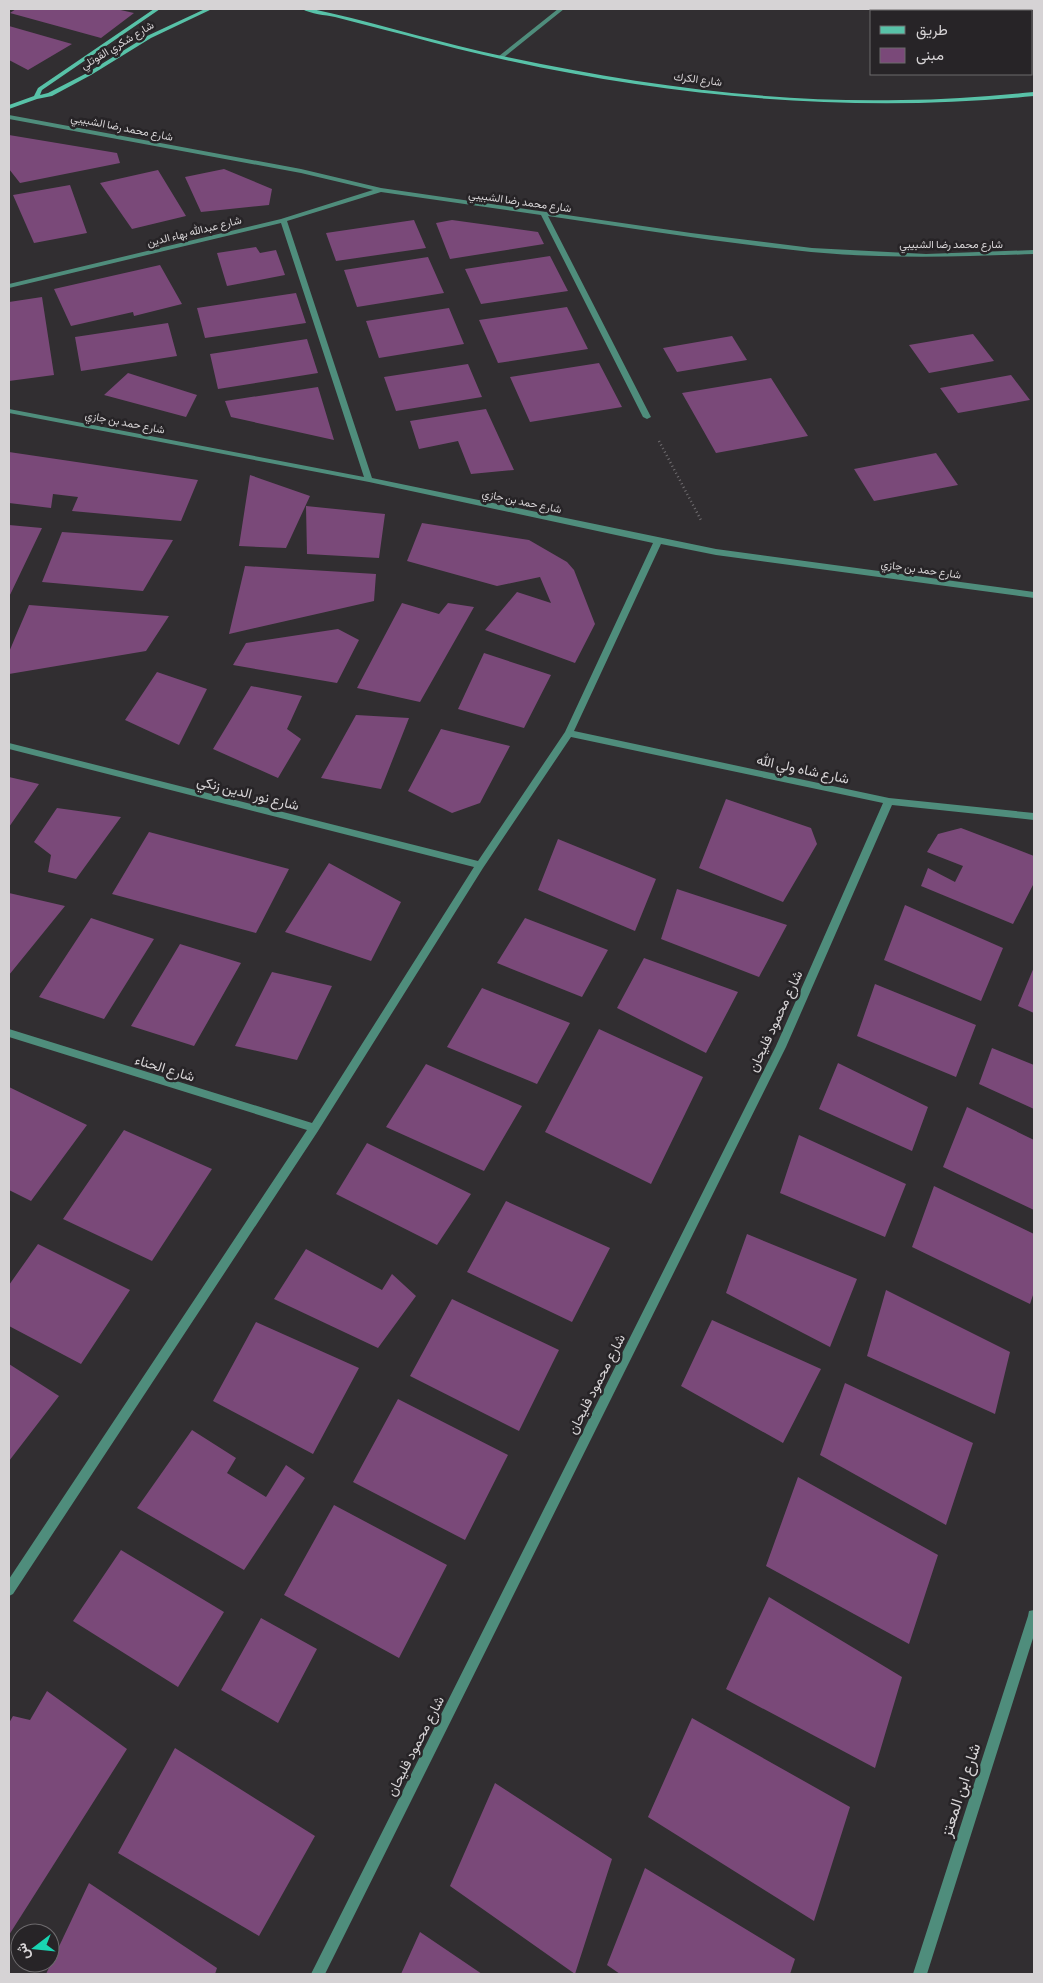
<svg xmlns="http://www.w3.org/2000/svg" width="1043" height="1983" font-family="Commissioner,Vazirmatn,sans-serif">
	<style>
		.building { fill: #7a4979 }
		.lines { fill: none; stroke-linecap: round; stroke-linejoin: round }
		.path { stroke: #716e71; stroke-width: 2.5; stroke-dasharray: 1 3; stroke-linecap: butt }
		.street { fill: #4f8d7c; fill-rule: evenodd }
		.secondary { fill: #58c2a8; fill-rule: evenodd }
		.labels { text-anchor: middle; stroke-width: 5; stroke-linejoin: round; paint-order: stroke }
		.far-street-label { font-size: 11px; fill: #d6d3d5; stroke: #272427 }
		.street-label { font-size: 14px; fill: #d6d3d5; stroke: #272427 }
		.near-street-label { font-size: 16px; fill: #d6d3d5; stroke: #272427 }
	</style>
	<rect width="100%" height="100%" fill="#312e31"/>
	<path class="building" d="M16 9H116L134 13 101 38 10 13Z
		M9 26 72 44 28 70 9 60Z
		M9 135 117 153 120 163 20 183 9 169Z
		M224 169 272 189 269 205 201 212 185 177Z
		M158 170 186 216 132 229 100 183Z
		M70 185 87 233 34 243 13 195Z
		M414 220 426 248 336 261 326 233Z
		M452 220 538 232 544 244 450 259 436 223Z
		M256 247 260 253 276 250 285 275 227 286 217 253Z
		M550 256 568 291 481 304 465 269Z
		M428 257 444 293 357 307 344 270Z
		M160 265 182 304 134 316 133 312 71 326 54 289Z
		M296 293 306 323 205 338 197 308Z
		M42 297 54 375 9 381V302Z
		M567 307 588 349 498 363 479 320Z
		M449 308 464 344 379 358 366 321Z
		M168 323 177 356 81 371 75 337Z
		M973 334 994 361 929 373 909 345Z
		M732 336 747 360 677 372 663 348Z
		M307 339 318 373 218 389 210 354Z
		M599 363 622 407 530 422 510 377Z
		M468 364 482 397 396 411 384 377Z
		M128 373 197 395 186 417 104 395Z
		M1011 375 1030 400 958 413 940 388Z
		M771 378 808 436 716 453 682 393Z
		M318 387 334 440 231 417 225 401Z
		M486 409 514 470 471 474 458 441 419 449 410 421Z
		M9 452 198 480 181 521 72 511 78 497 53 494 51 508 9 503Z
		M936 453 958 485 874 501 854 469Z
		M250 475 310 496 286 548 239 546Z
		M306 506 385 514 379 558 307 554Z
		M422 523 529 540 567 562 574 570 595 624 575 663 485 630 517 592 551 603 540 577 497 586 407 561Z
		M9 525 42 528 9 597Z
		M62 532 173 540 143 591 42 582Z
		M245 566 376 574 374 601 229 634Z
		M402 603 439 614 448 603 474 607 420 702 357 688Z
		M29 605 169 616 146 651 9 674V652Z
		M338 629 359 640 337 683 233 665 246 643Z
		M484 653 551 675 524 728 458 709Z
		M157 672 207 689 179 745 125 720Z
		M251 686 302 696 287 729 301 739 278 778 213 749Z
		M356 715 409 718 381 789 321 778Z
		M441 729 510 746 480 803 452 813 408 791Z
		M9 777 39 784 9 827Z
		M726 799 811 828 817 844 783 902 699 868Z
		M57 808 121 817 76 879 48 872 51 855 34 842Z
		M961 828 1034 856V883L1013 924 921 886 928 868 955 882 963 866 927 852 938 834Z
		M149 832 289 869 256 933 112 894Z
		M558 839 656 879 635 931 538 890Z
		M329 863 401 902 371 961 285 932Z
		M677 889 787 925 759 977 661 939Z
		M9 893 65 906 9 975Z
		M905 905 1003 948 981 1001 884 960Z
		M91 918 154 939 104 1019 39 997Z
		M525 918 608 950 582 997 497 963Z
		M180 944 241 963 194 1046 131 1026Z
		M644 958 738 992 706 1053 617 1008Z
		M1034 967V1013L1018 1006Z
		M272 972 332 986 297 1060 235 1046Z
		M875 984 976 1025 956 1077 857 1036Z
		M482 988 570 1023 537 1084 447 1047Z
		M599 1029 703 1077 651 1184 545 1132Z
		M992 1048 1034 1065V1109L979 1084Z
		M838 1063 928 1107 912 1151 819 1109Z
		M426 1064 522 1106 484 1171 386 1127Z
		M9 1087 87 1125 31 1201 9 1190Z
		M967 1107 1034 1140V1210L943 1167Z
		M124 1130 212 1169 152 1261 63 1219Z
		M799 1135 906 1184 885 1237 780 1193Z
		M367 1143 471 1194 437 1245 336 1194Z
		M934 1186 1034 1234V1292L1030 1304 912 1247Z
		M506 1201 610 1248 572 1322 467 1272Z
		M747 1234 857 1279 830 1347 726 1293Z
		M38 1244 130 1290 81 1364 9 1326V1285Z
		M306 1249 382 1290 392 1274 416 1296 378 1348 274 1299Z
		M886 1290 1010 1352 995 1414 867 1356Z
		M452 1299 559 1350 519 1431 410 1376Z
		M712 1320 821 1369 783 1443 681 1386Z
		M256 1322 359 1368 313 1454 213 1401Z
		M9 1364 59 1396 9 1461Z
		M845 1383 973 1443 946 1525 820 1455Z
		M398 1399 508 1455 465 1540 353 1482Z
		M192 1430 236 1458 227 1473 266 1497 286 1465 305 1478 244 1570 137 1508Z
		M798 1477 938 1555 909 1644 766 1566Z
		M334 1505 447 1565 399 1658 284 1595Z
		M121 1550 224 1612 178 1687 73 1621Z
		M769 1597 902 1677 875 1768 726 1689Z
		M261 1618 317 1649 278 1723 221 1690Z
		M47 1691 127 1749 9 1935V1723L13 1716 30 1720Z
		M692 1718 850 1807 814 1921 648 1817Z
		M175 1748 315 1836 259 1936 118 1853Z
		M495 1783 612 1859 575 1974 450 1886Z
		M645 1868 795 1959 790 1974H620L607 1965Z
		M89 1883 217 1968 215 1974H46Z
		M420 1932 482 1974H401Z"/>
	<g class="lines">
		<path class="path" d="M659 441 702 522"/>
		<path class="street" d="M558 9H564L503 58H499V56Z
			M9 115 301 169 381 188 691 233 812 248 926 254 1034 250V254C959 257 885 259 811 252 723 243 635 229 548 216L651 417 647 419 643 417 541 215 381 192 287 221 372 478 716 549 1034 592V598L716 555 661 544 574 731 889 798 1034 813V820L892 805 786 1047 325 1974H311L776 1046 883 803 571 737 483 868 318 1131 13 1594 9 1596V1579L307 1130 9 1037V1029L312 1123 474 867 9 749V743L478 861 565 732 653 543 369 482 9 413V409L364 477 281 223 9 288V284L281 219 373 190 301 173 9 119Z
			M1034 1610V1635L927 1974H913L1028 1616 1029 1611Z"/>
		<path class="secondary" d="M154 9H160L42 90 40 95 48 93 87 73 147 36 205 9H212L151 38 91 75 52 96 37 99 9 109V105L34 96 38 88Z
			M302 9H312L330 13C387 26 444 44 502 56 633 84 768 103 902 100 946 100 990 96 1034 92V96C823 117 609 91 405 35 381 29 358 23 335 17 325 15 311 14 302 9Z"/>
	</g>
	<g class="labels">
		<g class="far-street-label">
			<text transform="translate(117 45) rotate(-31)" y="4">شارع شكري القوتلي</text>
			<text transform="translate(698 79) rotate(7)" y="4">شارع الكرك</text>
			<text transform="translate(122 127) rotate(11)" y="4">شارع محمد رضا الشبيبي</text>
			<text transform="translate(520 201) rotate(8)" y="4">شارع محمد رضا الشبيبي</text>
			<text transform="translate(194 231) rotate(-14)" y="4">شارع عبدالله بهاء الدين</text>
			<text x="951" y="248">شارع محمد رضا الشبيبي</text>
			<text transform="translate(125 422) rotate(11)" y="4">شارع حمد بن جازي</text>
			<text transform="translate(522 501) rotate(12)" y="4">شارع حمد بن جازي</text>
			<text transform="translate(921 569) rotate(8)" y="4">شارع حمد بن جازي</text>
		</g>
		<g class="street-label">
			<text transform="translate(803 769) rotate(12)" y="5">شارع شاه ولي الله</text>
			<text transform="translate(248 793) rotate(14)" y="5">شارع نور الدين زنكي</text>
			<text transform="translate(775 1021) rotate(-65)" y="5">شارع محمود فليحان</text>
			<text transform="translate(165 1068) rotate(17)" y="5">شارع الحناء</text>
			<text transform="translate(596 1384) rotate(-63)" y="5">شارع محمود فليحان</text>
			<text transform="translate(415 1746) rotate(-63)" y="5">شارع محمود فليحان</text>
		</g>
		<g class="near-street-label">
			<text transform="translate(960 1790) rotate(-72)" y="6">شارع ابن المعتز</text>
		</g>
	</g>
	<rect width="1043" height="1983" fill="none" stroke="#d6d3d5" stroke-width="20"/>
	<rect x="870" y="10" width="162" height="65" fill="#272427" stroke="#6d6a6d"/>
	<rect x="880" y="26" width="25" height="8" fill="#58c2a8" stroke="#6d6a6d"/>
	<text x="916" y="35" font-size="15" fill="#d6d3d5">طريق</text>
	<rect x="880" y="48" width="25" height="15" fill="#7a4979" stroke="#6d6a6d"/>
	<text x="916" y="60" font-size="15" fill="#d6d3d5">مبنى</text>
	<g transform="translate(35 1948) rotate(254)"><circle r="24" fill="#272427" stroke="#6d6a6d"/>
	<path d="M0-4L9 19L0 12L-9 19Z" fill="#19d5b2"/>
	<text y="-8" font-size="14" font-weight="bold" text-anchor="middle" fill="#d6d3d5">ش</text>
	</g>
</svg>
